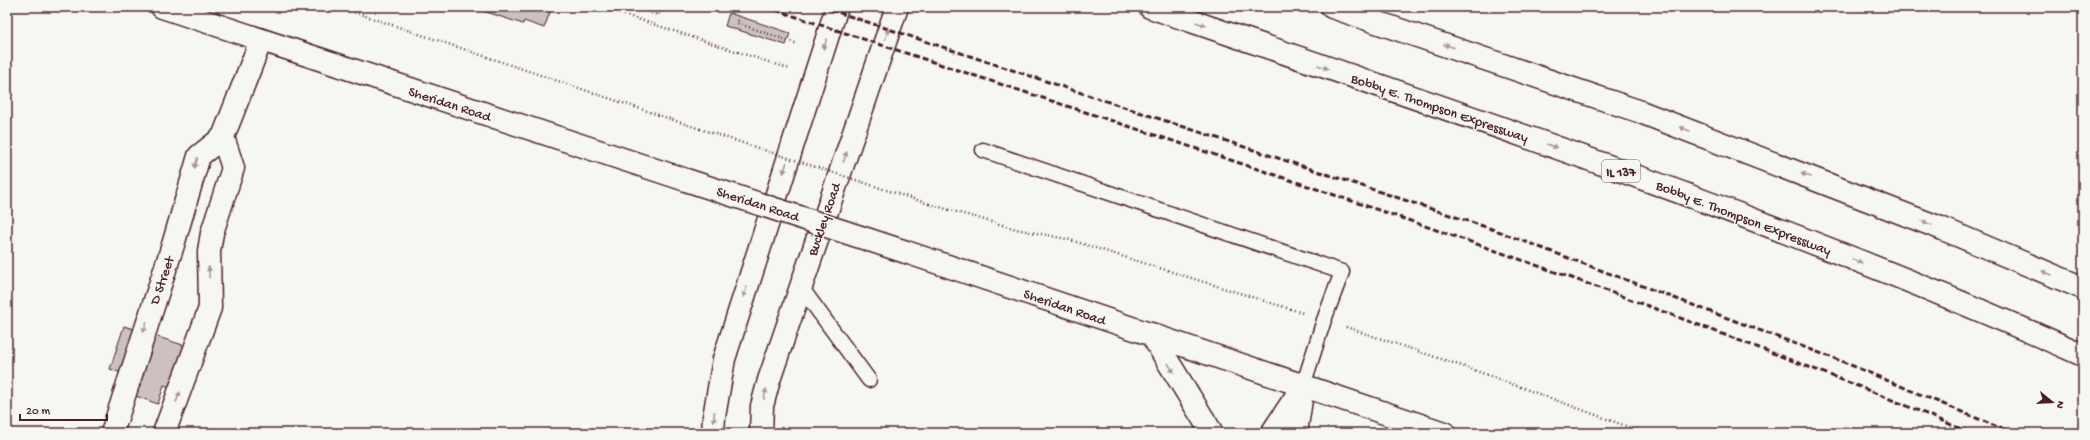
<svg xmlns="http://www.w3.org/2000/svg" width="2090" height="440" font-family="'Gochi Hand',sans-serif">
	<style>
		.building { fill: #ccc1c0; stroke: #4a1f2b }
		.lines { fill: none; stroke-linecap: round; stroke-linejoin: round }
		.lane-casing { stroke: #4a1f2b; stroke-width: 17 }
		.street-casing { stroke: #4a1f2b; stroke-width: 25 }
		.secondary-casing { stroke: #4a1f2b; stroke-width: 25 }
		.highway-casing { stroke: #4a1f2b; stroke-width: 25 }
		.path { stroke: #4a1f2b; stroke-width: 2.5; stroke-dasharray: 1 3; stroke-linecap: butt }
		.lane { stroke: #f6f6f2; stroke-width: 14 }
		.street { stroke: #f6f6f2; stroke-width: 22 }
		.secondary { stroke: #f6f6f2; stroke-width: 22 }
		.highway { stroke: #f6f6f2; stroke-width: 22 }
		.rail { stroke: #4a1f2b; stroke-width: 3; stroke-dasharray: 6 3; stroke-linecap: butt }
		.secondary-bridge-casing { stroke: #4a1f2b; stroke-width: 25; stroke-linecap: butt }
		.path-bridge { stroke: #4a1f2b; stroke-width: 2.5; stroke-dasharray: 1 3; stroke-linecap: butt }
		.secondary-bridge { stroke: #f6f6f2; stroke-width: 22 }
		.oneway { fill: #a99598 }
		.labels { text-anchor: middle; stroke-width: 3; stroke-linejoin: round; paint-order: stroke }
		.shield { fill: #f6f6f2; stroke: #7e6067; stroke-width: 1 }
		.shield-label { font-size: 13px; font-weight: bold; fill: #4a1f2b }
		.street-label { font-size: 14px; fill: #4a1f2b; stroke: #f6f6f2 }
	</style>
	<rect width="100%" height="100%" fill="#f6f6f2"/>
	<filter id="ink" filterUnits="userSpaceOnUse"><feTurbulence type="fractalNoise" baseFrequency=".025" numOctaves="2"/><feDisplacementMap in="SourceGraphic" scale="8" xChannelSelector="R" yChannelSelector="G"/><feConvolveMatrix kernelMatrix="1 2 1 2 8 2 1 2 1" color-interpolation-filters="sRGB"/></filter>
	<g filter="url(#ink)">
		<path class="building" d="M471 7H552L544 28 524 21 523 24Z
			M729 13 790 33 786 45 725 26Z
			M124 326 189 347 175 389 164 385 158 404 133 395 139 379 110 369Z"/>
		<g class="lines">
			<defs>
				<path id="lane" d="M983 150 1342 272 1324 320 1303 386
					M800 286 869 380"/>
				<path id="street" d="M112 433 173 245 199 156 223 137 261 40
					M164 433 210 308 209 251 212 233 233 168 223 137"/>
				<path id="secondary" d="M162 7 686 180
					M906 252 1444 433"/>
				<path id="highway" d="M1150 7C1464 114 1780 220 2083 355
					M1332 7 1638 111 1943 229 2083 288
					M1151 334 1212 433
					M713 433 714 417 724 359 837 7
					M761 433 762 406 769 380 897 7
					M1272 433 1303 386
					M1296 433 1302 393"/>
			</defs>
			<use href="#lane" class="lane-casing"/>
			<use href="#street" class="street-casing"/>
			<use href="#secondary" class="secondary-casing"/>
			<use href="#highway" class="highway-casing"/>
			<path class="path" d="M339 7 700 129
				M601 7 790 69
				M632 7 658 15 661 7
				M739 16 737 23 798 44
				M929 204 1016 229 1067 239 1303 313
				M1346 327 1471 369 1645 433"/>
			<use href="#lane" class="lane"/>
			<use href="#street" class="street"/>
			<use href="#secondary" class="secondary"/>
			<use href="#highway" class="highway"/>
			<path class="rail" d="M767 7C1078 111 1390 208 1696 324 1788 359 1880 393 1970 433
				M822 7 1489 228 1841 361 2012 433"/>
			<defs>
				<path id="secondary-bridge" d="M686 180 906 252"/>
			</defs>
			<use href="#secondary-bridge" class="secondary-bridge-casing"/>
			<path class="path-bridge" d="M700 129 929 204"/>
			<use href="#secondary-bridge" class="secondary-bridge"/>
		</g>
		<defs><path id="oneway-solid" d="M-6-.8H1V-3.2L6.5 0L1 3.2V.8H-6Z"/></defs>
		<g class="oneway">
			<use href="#oneway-solid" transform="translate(1201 24) rotate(19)"/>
			<use href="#oneway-solid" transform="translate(887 34) rotate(-71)"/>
			<use href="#oneway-solid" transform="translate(825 44) rotate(108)"/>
			<use href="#oneway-solid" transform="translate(1449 46) rotate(-162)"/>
			<use href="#oneway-solid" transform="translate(1323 67) rotate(19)"/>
			<use href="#oneway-solid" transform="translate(1685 129) rotate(-159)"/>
			<use href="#oneway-solid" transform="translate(1552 146) rotate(20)"/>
			<use href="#oneway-solid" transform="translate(845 157) rotate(-71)"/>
			<use href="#oneway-solid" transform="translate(196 163) rotate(106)"/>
			<use href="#oneway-solid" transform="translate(785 168) rotate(108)"/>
			<use href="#oneway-solid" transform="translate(1806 175) rotate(-159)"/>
			<use href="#oneway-solid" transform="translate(1927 223) rotate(-159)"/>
			<use href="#oneway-solid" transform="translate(1857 261) rotate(22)"/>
			<use href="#oneway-solid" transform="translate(209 272) rotate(-93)"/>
			<use href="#oneway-solid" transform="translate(2047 273) rotate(-157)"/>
			<use href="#oneway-solid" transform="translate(745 292) rotate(108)"/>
			<use href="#oneway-solid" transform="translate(145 327) rotate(108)"/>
			<use href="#oneway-solid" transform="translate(1171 368) rotate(58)"/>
			<use href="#oneway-solid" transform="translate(765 394) rotate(-76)"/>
			<use href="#oneway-solid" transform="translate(178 397) rotate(-69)"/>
			<use href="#oneway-solid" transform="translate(714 417) rotate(95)"/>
		</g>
	</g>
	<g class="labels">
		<rect class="shield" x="1602" y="160" width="38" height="22" rx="3"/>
		<g class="shield-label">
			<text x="1621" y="176">IL 137</text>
		</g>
		<g class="street-label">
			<text transform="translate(450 103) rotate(18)" y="5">Sheridan Road</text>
			<text transform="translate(1440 107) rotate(19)" y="5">Bobby E. Thompson Expressway</text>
			<text transform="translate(758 203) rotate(18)" y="5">Sheridan Road</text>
			<text transform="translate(1744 217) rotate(21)" y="5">Bobby E. Thompson Expressway</text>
			<text transform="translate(823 219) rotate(-71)" y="5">Buckley Road</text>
			<text transform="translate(161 280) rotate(-71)" y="5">D Street</text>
			<text transform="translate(1065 306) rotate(19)" y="5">Sheridan Road</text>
		</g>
	</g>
	<rect width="2090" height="440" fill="none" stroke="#f6f6f2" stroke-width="24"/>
	<rect x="12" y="12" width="2066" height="416" fill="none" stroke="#4a1f2b" stroke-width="1.5" filter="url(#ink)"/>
	<g transform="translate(2052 402) rotate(108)" stroke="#f6f6f2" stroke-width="3" paint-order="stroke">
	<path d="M0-3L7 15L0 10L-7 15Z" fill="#4a1f2b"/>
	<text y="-6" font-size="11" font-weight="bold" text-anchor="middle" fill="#4a1f2b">N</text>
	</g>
	<path d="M20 414v6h87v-6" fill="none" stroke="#4a1f2b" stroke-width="2"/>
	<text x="26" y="414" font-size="12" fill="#4a1f2b" stroke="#f6f6f2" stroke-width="3" paint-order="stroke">20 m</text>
</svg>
